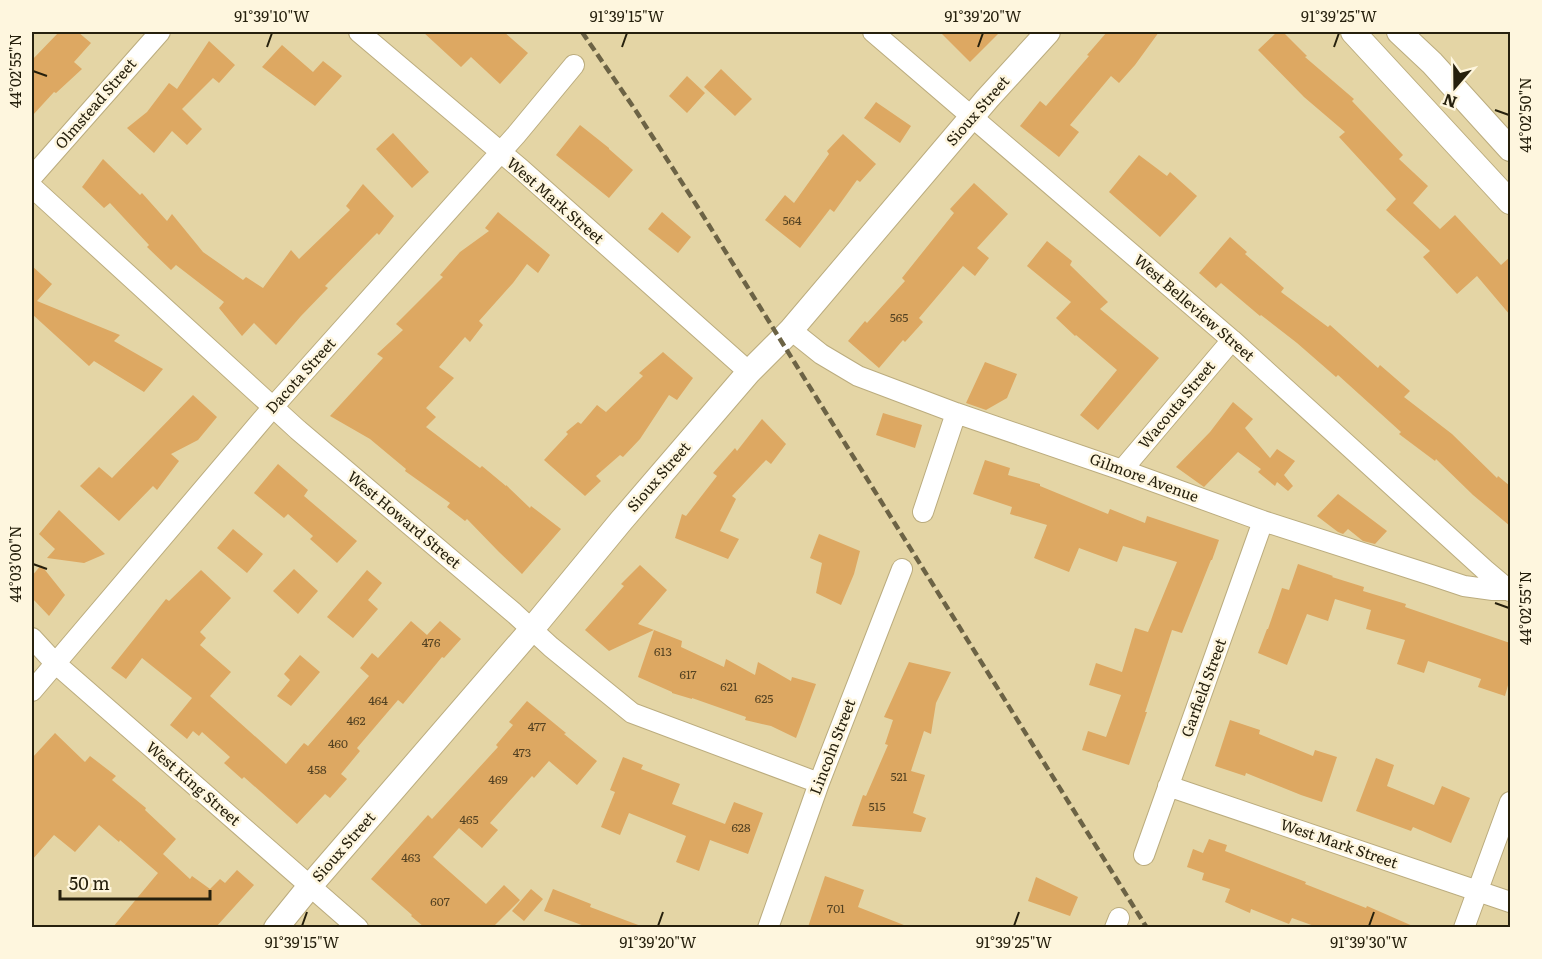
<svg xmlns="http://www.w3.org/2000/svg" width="1542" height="959" font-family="Literata,serif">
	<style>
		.building { fill: #dda862 }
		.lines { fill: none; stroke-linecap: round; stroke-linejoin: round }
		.minor-casing { stroke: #bbac7e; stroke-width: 22 }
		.tertiary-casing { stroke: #bbac7e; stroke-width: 26 }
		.minor { stroke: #fff; stroke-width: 20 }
		.tertiary { stroke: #fff; stroke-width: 24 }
		.rail { stroke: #6c6345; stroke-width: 4.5; stroke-dasharray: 9 4.5; stroke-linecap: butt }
		.ticks { fill: none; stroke: #26200d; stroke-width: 2 }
		.labels { text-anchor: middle; stroke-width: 5; stroke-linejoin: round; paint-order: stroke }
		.number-label { font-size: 12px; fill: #544222 }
		.street-label { font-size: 15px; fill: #26200d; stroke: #fef6de }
		.neatline { fill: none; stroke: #26200d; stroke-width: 2 }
		.ticks-label { font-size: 15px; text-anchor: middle; fill: #26200d }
	</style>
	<rect width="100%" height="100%" fill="#e4d5a5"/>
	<path class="building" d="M59 32H78L91 43 74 62 82 69 56 93 54 92 32 116V60Z
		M423 32H504L528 53 500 84 471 57 461 67Z
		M940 32H1000L970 62Z
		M1107 32H1159L1135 65 1119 83 1111 76 1070 125 1079 132 1059 157 1020 126 1040 101 1046 106 1089 56 1087 55Z
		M1277 32H1283L1307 56 1305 57 1354 99 1352 101 1403 155 1399 159 1428 186 1413 203 1440 229 1455 215 1501 265 1510 257V315L1477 276 1457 294 1423 257 1430 251 1386 210 1396 199 1339 137 1345 132 1304 97 1258 50Z
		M209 41 235 65 219 83 213 78 182 109 202 129 187 145 172 131 154 153 127 128 147 112 169 83 177 89Z
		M282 45 313 72 323 61 342 76 315 106 262 67Z
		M721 69 752 99 735 116 704 87Z
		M687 76 705 93 687 113 669 96Z
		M876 102 911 126 900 143 864 118Z
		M580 125 609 148V149L633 170 609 198 556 155Z
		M393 133 429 172 412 188 376 149Z
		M843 134 876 164 860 182 857 180 834 212 830 209 800 248 765 220 785 195 794 203 829 154 827 151Z
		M1139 155 1167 176 1170 172 1197 196 1160 237 1109 192Z
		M103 159 140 195 142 193 167 221 172 214 203 252 243 280 246 277 263 288 291 250 299 259 350 210 346 206 363 184 394 216 379 235 377 233 325 286 328 288 301 316 276 345 254 323 242 336 219 308 224 302 176 265 171 270 147 247 149 245 110 203 104 208 82 187Z
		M974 183 1008 214 977 248 989 258 975 276 963 266 919 318 923 322 905 342 903 340 879 368 848 341 865 321 867 323 905 281 902 278 954 213 950 209Z
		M498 212 550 255 538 273 527 264 513 283 479 321 483 325 470 342 465 337 439 367 454 378 426 408 436 417 426 427 480 468 482 466 506 486V485L530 508 531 506 561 529 522 574 499 552 467 519 465 521 447 507 450 503 405 471 406 469 370 439 330 416 383 358 377 354 403 330 396 324 443 277 440 275 460 252 489 231 485 228Z
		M662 212 691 237 678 253 648 229Z
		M1230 237 1247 252 1245 254 1284 288 1281 292 1328 327 1330 325 1378 368 1380 365 1410 391 1404 397 1452 434 1497 478 1498 476 1510 486V526L1473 495 1436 459 1435 461 1399 434 1401 432 1338 375 1336 377 1297 343 1261 315 1260 316 1221 283 1216 288 1199 273Z
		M1047 241 1072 261 1070 265 1108 302 1100 309 1159 358 1098 430 1080 415 1117 370 1076 335 1075 336 1056 318 1071 302 1027 266Z
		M32 266 52 284 37 301 120 335 114 341 163 369 144 392 94 361 89 366 32 314Z
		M663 352 693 378 677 400 669 395 640 439 623 457 620 455 596 476 601 481 585 496 544 460 568 434 566 432 578 422 581 424 597 405 606 412 643 376 639 373Z
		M985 362 1017 374 1007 398 986 410 966 403Z
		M193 395 217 417 198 440 171 454 179 461 157 490 153 486 119 521 80 486 99 467 112 478Z
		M1233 402 1253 419 1245 428 1270 458 1277 449 1295 461 1284 475 1293 486 1288 491 1277 482 1275 486 1258 472 1261 469 1238 452 1204 487 1176 467 1210 432Z
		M883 413 922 425 915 448 876 435Z
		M762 419 786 444 771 464 766 460 732 496 736 499 720 531 739 539 728 559 675 538 682 514 686 516 717 476 713 473 735 448 737 451Z
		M985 460 1010 468 1008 475 1040 484V486L1108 514 1110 509 1145 523 1147 516 1219 540 1212 560H1211L1182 633 1172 630 1145 712H1147L1129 765 1082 750 1088 731 1106 737 1121 695 1089 685 1096 663 1122 672 1135 628 1148 632 1177 562 1123 546 1117 562 1079 548 1069 572 1034 558 1047 525 1010 514 1012 507 973 494Z
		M278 464 308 490 304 496 357 541 337 563 310 539 313 536 288 514 284 518 254 493Z
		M1338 494 1387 531 1375 544 1363 541 1348 529 1343 534 1338 532 1317 516Z
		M59 510 105 554 84 563 47 558 55 549 39 534Z
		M233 529 263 554 247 573 217 548Z
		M819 534 860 551 854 574 841 605 816 593 822 563 810 558Z
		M1298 564 1333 576 1332 577 1364 587 1363 591 1406 604 1405 607 1510 643V678L1505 696 1478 687 1481 679 1428 661 1424 673 1397 664 1405 640 1366 629 1371 610 1335 599 1328 621 1307 614 1287 665 1258 653 1267 629H1268L1282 588 1289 590Z
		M41 565 65 595 49 616 32 598V576Z
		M640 565 667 590 638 624 654 630 609 651 585 630 624 586 621 584Z
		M294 569 318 591 298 614 273 591Z
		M201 570 231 598 200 632 206 638 200 645 231 672 210 696 286 764 304 743 308 746 369 676 360 668 372 653 378 658 411 621 427 635 440 621 461 639 444 658 442 657 403 704 398 700 357 748 360 751 341 774 347 779 330 798 325 794 297 824 244 777 242 779 224 763 230 757 202 732 199 736 193 731 187 739 170 725 192 698 142 658 126 679 111 668 166 599 169 601Z
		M367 570 382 583 368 600 378 609 353 638 327 617Z
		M654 630 682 641 681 647 724 667 726 659 755 675 758 662 791 681 792 677 816 684 796 738 771 726 745 720 746 717 692 698V699L672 693V692L638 677Z
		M300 655 320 672 291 706 277 696 290 680 284 674Z
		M909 662 951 672 936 703 931 734 924 731 911 771 925 775 913 813 926 818 921 832 852 826 863 795 866 796 888 745 885 744 893 720 884 717Z
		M527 701 566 733 564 734 597 761 577 785 549 761 534 778 532 776 490 823 498 830 482 848 459 828 433 857 486 904 504 885 520 900 493 927H424L411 916 412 915 371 879 428 815 432 819 498 747 496 745 513 725 509 722Z
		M1230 720 1260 730 1259 734 1313 756 1315 750 1337 757 1322 802 1301 795 1246 773 1245 776 1215 766Z
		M55 733 85 762 90 756 116 776 112 780 146 808 145 810 176 839 163 854 190 879 192 876 210 889 220 879 225 883 237 870 254 885 216 927H113L158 873 120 840 119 842 99 825 75 852 54 835 32 860V758Z
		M623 757 643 765 641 769 680 784 672 804 725 824 734 802 763 813 748 854 710 840 699 871 676 862 686 836 629 813 620 835 601 827 615 792 610 790Z
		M1376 758 1394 765 1387 786 1434 805 1442 786 1470 798 1451 843 1413 827 1411 831 1356 811Z
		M1209 839 1227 845 1225 851 1306 882 1305 884 1366 908 1367 906 1415 927H1317L1292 918 1289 924 1251 909 1250 913 1225 902 1230 889 1202 880 1204 873 1187 867 1193 849 1203 853Z
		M825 876 864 890 858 907 909 927H808Z
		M1036 877 1078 897 1070 916 1028 901Z
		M531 889 543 899 524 921 512 911Z
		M553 889 591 904 590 907 641 926V927H587L544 911Z"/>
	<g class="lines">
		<defs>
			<path id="minor" d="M359 32 522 170 749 372
				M873 32 1232 340 1485 570 1510 591
				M32 177 160 32
				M32 187 298 430 514 613 551 647 632 713 819 783
				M791 330 821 354 858 376 956 413 1122 470 1263 521 1431 575 1464 586 1493 590H1509
				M1122 470 1232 340
				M923 512 956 413
				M32 638 55 663 358 928
				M32 691 273 407 516 135 574 65
				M1168 786 1510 902
				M1144 855 1263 521
				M768 928 819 783 902 569
				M1115 928 1119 918
				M1464 928 1510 802"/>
			<path id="tertiary" d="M1353 32 1510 202
				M1399 32 1432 63 1510 149
				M276 928 310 886 532 629 621 521 749 372 791 330 987 99 1048 32"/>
		</defs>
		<use href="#minor" class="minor-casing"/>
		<use href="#tertiary" class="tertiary-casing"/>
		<use href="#minor" class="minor"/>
		<use href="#tertiary" class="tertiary"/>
		<path class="rail" d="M582 32 636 111 697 206 1147 928"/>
	</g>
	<path class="ticks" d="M267 47 272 33M622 47 627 33M978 47 983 33M1334 47 1339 33M33 71 47 76M1495 110 1509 115M33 564 47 569M1495 603 1509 608M302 926 307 912M658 926 663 912M1014 926 1019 912M1369 926 1374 912"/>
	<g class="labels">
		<g class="number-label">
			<text x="792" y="225">564</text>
			<text x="899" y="322">565</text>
			<text x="431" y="647">476</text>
			<text x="663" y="656">613</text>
			<text x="688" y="679">617</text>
			<text x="729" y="691">621</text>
			<text x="764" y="703">625</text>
			<text x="378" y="705">464</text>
			<text x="356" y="725">462</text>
			<text x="537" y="731">477</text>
			<text x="338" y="748">460</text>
			<text x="522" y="757">473</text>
			<text x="317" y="774">458</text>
			<text x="899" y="781">521</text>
			<text x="498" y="784">469</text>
			<text x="877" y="811">515</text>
			<text x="469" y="824">465</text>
			<text x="741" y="832">628</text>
			<text x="411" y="862">463</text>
			<text x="440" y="906">607</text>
			<text x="836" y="913">701</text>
		</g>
		<g class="street-label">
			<text transform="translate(96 104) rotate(-49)" y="5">Olmstead Street</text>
			<text transform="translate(978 111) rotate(-49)" y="5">Sioux Street</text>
			<text transform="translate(555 201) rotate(41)" y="5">West Mark Street</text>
			<text transform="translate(1194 308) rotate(41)" y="5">West Belleview Street</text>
			<text transform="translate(301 376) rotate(-48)" y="5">Dacota Street</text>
			<text transform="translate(1177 405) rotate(-50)" y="5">Wacouta Street</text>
			<text transform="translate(659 477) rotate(-49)" y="5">Sioux Street</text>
			<text transform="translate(1144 478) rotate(20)" y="5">Gilmore Avenue</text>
			<text transform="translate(404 520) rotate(40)" y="5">West Howard Street</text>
			<text transform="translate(1204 688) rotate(-70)" y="5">Garfield Street</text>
			<text transform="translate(833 747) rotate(-69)" y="5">Lincoln Street</text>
			<text transform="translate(193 784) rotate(41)" y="5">West King Street</text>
			<text transform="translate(1339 844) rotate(19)" y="5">West Mark Street</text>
			<text transform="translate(344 847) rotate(-49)" y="5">Sioux Street</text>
		</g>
	</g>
	<rect width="1542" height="959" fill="none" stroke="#fef6de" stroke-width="66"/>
	<g transform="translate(1455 87) rotate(200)" stroke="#fef6de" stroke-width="4.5" paint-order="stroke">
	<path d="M0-4.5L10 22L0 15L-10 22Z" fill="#26200d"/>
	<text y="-9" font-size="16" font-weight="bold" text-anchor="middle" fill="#26200d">N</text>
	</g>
	<path d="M60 890v9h150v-9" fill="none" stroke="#26200d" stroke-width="3"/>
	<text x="69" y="890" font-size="18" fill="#26200d" stroke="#fef6de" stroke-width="4.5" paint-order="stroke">50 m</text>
	<rect x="33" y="33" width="1476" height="893" class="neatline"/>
	<g class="ticks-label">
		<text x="272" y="22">91°39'10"W</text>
		<text x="627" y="22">91°39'15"W</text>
		<text x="983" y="22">91°39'20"W</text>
		<text x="1339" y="22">91°39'25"W</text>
		<text transform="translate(16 71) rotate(-90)" y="5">44°02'55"N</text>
		<text transform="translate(1526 115) rotate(-90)" y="5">44°02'50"N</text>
		<text transform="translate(16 564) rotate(-90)" y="5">44°03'00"N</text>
		<text transform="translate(1526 608) rotate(-90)" y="5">44°02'55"N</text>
		<text x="302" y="948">91°39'15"W</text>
		<text x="658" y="948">91°39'20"W</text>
		<text x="1014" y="948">91°39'25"W</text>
		<text x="1369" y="948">91°39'30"W</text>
	</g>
</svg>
